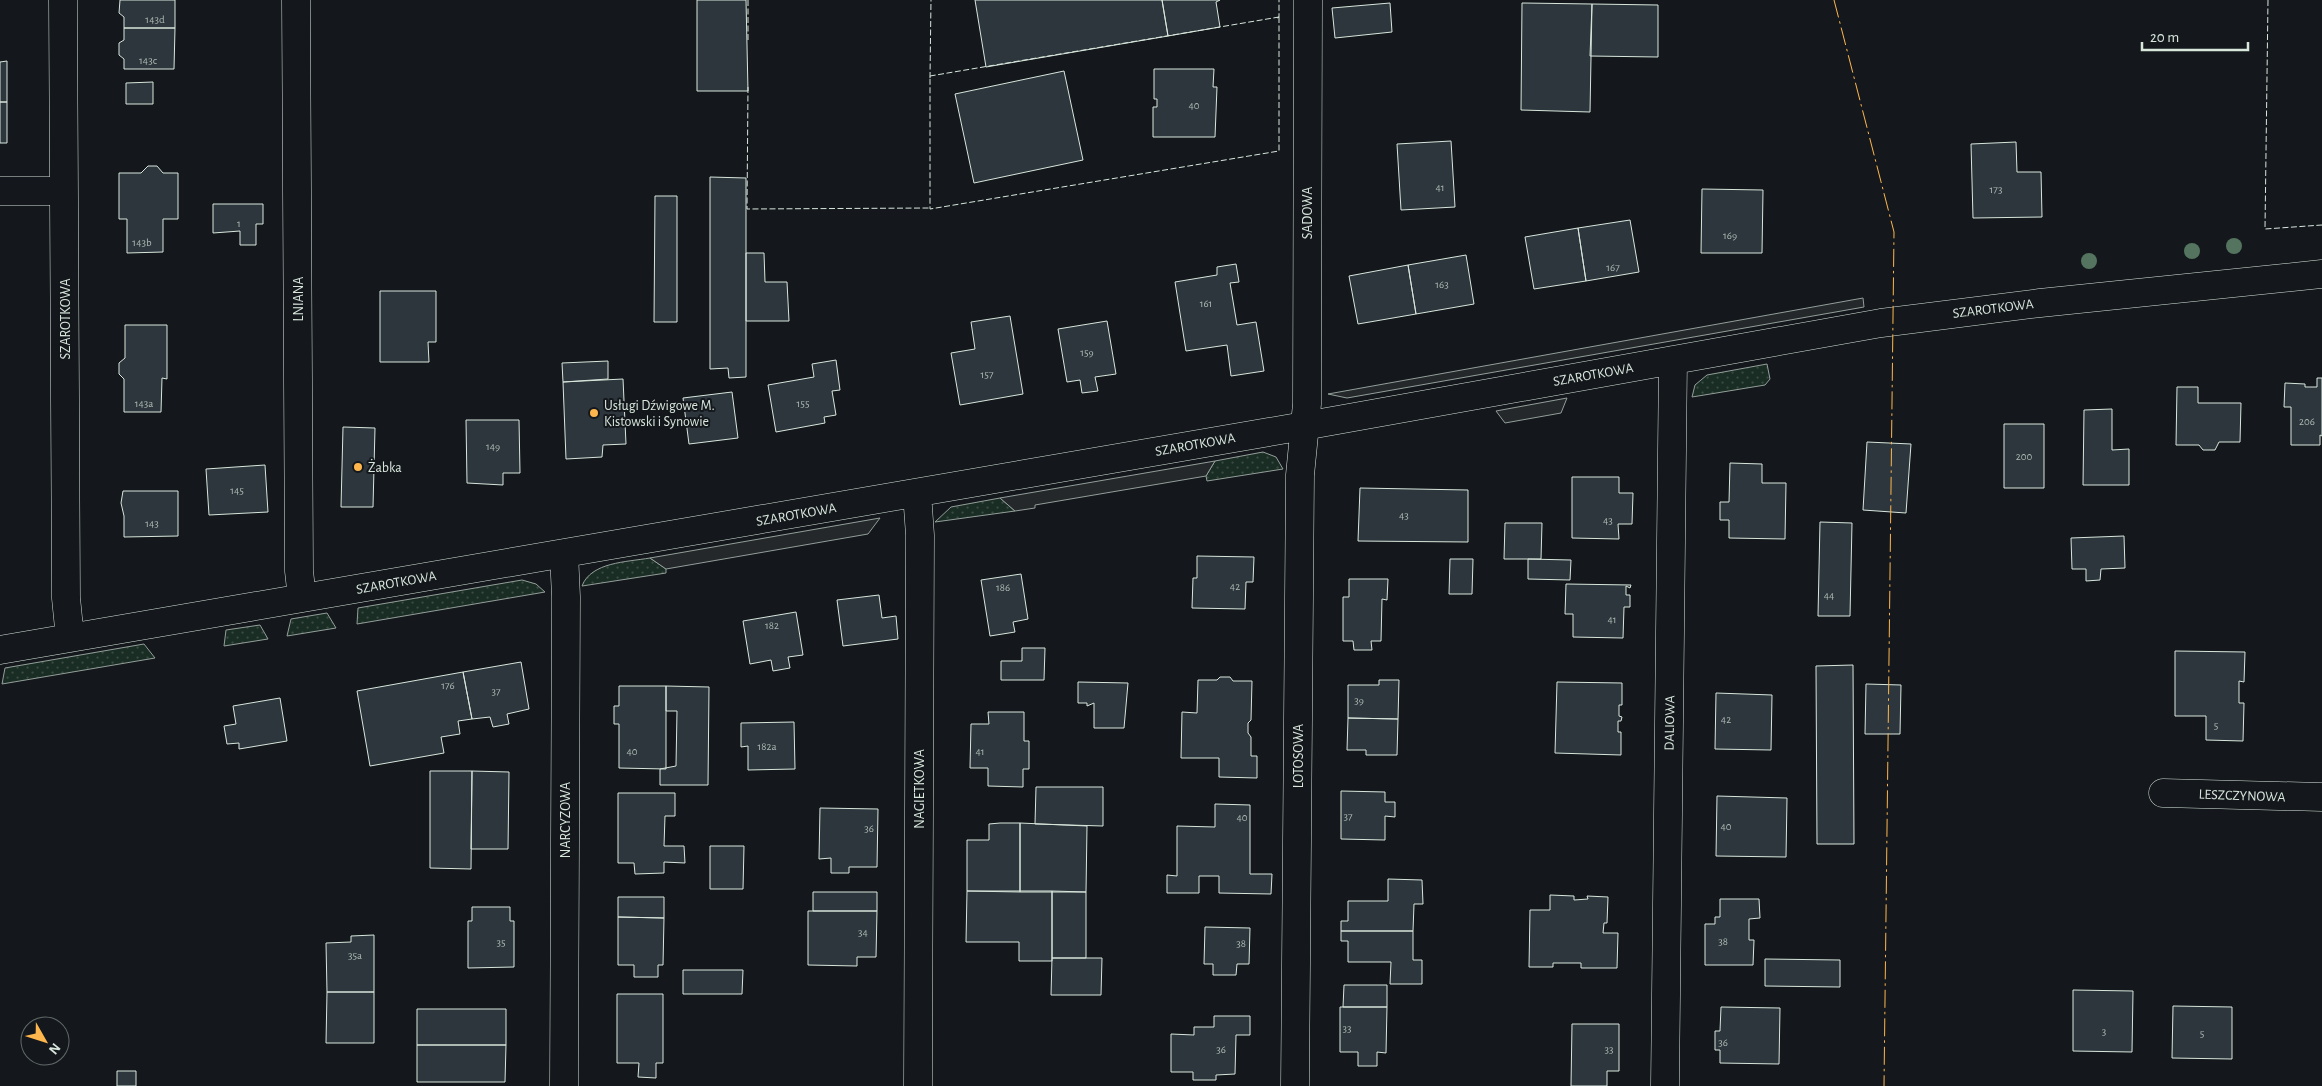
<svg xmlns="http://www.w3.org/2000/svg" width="2322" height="1086" font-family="'Alegreya Sans',sans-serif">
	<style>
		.grass { fill: url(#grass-dots); stroke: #939e99 }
		.parking { fill: #24282b; stroke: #939e99 }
		.building { fill: #2c363c; stroke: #d8e6dc }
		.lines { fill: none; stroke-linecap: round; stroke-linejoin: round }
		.street-casing { stroke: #d8e6dc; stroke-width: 29 }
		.street { stroke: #14181c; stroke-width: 28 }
		.fence { stroke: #d8e6dc; stroke-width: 1; stroke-dasharray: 6 2.5; stroke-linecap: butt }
		.power { stroke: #ffb74d; stroke-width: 1; stroke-dasharray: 18 4 2.5 4; stroke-linecap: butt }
		.tree { fill: #55745f }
		.poi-dot { fill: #ffb74d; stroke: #14181c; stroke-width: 2 }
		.labels { text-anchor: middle; stroke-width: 4; stroke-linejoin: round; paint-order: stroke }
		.number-label { font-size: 11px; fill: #adbab4 }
		.street-label { font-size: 14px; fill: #d8e6dc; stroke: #14181c }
		.poi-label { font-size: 14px; fill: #d8e6dc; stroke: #14181c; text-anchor: start }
	</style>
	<defs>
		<pattern id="grass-dots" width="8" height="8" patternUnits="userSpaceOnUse" patternTransform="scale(1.25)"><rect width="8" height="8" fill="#1a2d24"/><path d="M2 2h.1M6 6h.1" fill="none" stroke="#3b4b43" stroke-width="1.8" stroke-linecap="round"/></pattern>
	</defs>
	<rect width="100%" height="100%" fill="#14181c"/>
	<path class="grass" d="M1767 364 1770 379 1765 385 1692 397 1695 385 1707 375Z
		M1263 452 1276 457 1283 469 1207 481 1206 476 1215 461Z
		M1000 498 1015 511 935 522 951 507Z
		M650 558 666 569V573L582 586C591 562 627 562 650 558Z
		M522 580 536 584 545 592 357 624 358 608Z
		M327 613 336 628 287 636 291 619Z
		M260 625 268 639 224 646 226 630Z
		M144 644 155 658 2 684 5 668Z"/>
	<path class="parking" d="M1863 298 1864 307 1347 398 1328 394Z
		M1567 398 1561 413 1505 423 1496 411Z
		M1215 461 1206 476 1035 505V508L1015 511 1000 498Z
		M880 518 868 534 666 569 650 558Z"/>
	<path class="building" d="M120 0H175V28H124V17L119 13Z
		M697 0H746L748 91H697Z
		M975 0H1162L1168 36 986 67Z
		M1162 0H1220L1216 2 1220 27 1168 36Z
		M1390 3 1392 32 1335 38 1332 8Z
		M1522 3 1592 4 1590 112 1521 110Z
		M1592 4 1658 5V57L1590 56Z
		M124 28H175L174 69H124V59L119 55V43L124 40Z
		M7 61V102H0V62Z
		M1154 69H1214L1213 87H1217L1215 137H1153V107H1157V99H1154Z
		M1064 71 1083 160 974 183 955 94Z
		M153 82V104H126V83Z
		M0 102H7V143H0Z
		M1451 141 1455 207 1401 210 1397 144Z
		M2016 142 2017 172H2041L2042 217 1973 218 1971 144Z
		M148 166H157L163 173H178V219H163V252L127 253V219H119V173H141Z
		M710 177 746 178V377L729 378 728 368 710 369Z
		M1702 189 1763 190 1762 253H1701Z
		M655 196H677V322H654Z
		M213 204H263V224H256V245H240V231L213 233Z
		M1630 220 1639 272 1586 281 1578 228Z
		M1578 228 1586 281 1534 289 1525 237Z
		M746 253H764L765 282H787L789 321H746Z
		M1466 255 1474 304 1416 314 1408 265Z
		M1236 264 1239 282 1230 283 1237 325 1256 322 1264 371 1231 376 1227 345 1186 351 1175 282 1217 275V267Z
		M1408 265 1416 314 1358 324 1349 276Z
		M380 291H436V342H428L429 362H380Z
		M1010 316 1023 394 960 405 951 353 975 349 971 322Z
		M1107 321 1116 374 1095 377 1098 391 1082 393 1080 380 1067 382 1058 329Z
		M125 325H167V379L162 378 161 412H124V379L119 374V363L125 358Z
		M836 360 840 390 832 391 836 415 824 417 825 423 776 432 768 385 814 377 812 364Z
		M608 361V379L563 382 562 363Z
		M2317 378H2322V436L2320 435V445H2291V407H2284L2285 383 2305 384V387H2317Z
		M623 379 626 444 603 445 602 457 566 459 563 382Z
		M2177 387H2198V403H2241L2240 442H2219L2215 450H2203L2199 445H2176Z
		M732 392 738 438 689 444 683 398Z
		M2112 409V450L2129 449V485H2083L2084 410Z
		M466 420H519L520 473H503V485L467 483Z
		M2004 424H2044V488H2004Z
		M343 427 375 428 373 507H341Z
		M1867 442 1911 444 1906 513 1863 510Z
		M1730 463 1762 464V483H1786L1785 539 1729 538V520H1720V502H1729Z
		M265 465 268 512 209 515 206 469Z
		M1572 477H1619V493H1633L1632 524H1618L1619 539 1572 538Z
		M1360 488 1468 490V542L1358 541Z
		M123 491H178V536L124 537V516L121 503Z
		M1820 522 1852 523 1850 616H1818Z
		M1505 523H1542L1541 559H1504Z
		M2124 536 2125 568 2101 569 2100 580 2086 581V569H2072L2071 538Z
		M1197 556 1254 557 1253 582H1246L1245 609 1192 608 1193 578H1197Z
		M1450 559H1473L1472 594H1449Z
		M1528 559 1571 560 1570 580 1528 579Z
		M1021 574 1028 619 1013 622 1015 632 990 636 981 580Z
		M1349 579H1388L1387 600 1382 599 1381 641H1371L1372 650H1354L1353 641H1343V597H1349Z
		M1566 584 1631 585 1630 588 1626 586V595H1630V607H1624L1623 638 1573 637V614H1565Z
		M879 595 882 618 896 616 898 639 843 646 837 600Z
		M796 612 803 655 788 657 790 668 773 671 771 660 750 664 743 621Z
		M1022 648H1045L1044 680H1001V661H1022Z
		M2175 651 2245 652 2244 682 2239 681V703H2244L2243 741 2206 740V716H2175Z
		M521 662 529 709 507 714 509 724 493 727 490 717 472 719 463 672Z
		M1853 665 1854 844H1817L1816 666Z
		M463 672 472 719 458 721 460 734 441 737 444 753 370 766 357 691Z
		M1220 677H1230L1233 681H1252L1251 720 1248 723V733L1251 737V756H1257V778L1219 777V758H1181L1182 712 1197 713 1198 680H1217Z
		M1379 680H1399L1398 719 1348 718V685H1379Z
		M1078 682 1128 683 1124 728H1094V703L1087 706V703H1078Z
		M1557 682 1622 683V705H1619V716L1622 717 1621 721H1618V732H1621V755L1555 753Z
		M1866 684 1901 685 1900 734H1865Z
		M619 686H666V769L619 768V724H614V706H619Z
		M666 686 709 687 708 785H660V769L676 766 677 711H666Z
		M1716 693 1772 695 1771 750 1715 749Z
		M280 698 287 741 239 749V743L227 744 224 726 236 724 233 706Z
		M988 712H1024V741H1029V769H1023V787L988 786V768H970L971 724H989Z
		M1348 718 1398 719 1397 755H1366V750H1347Z
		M794 722 795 769 748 770V746L741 747V723Z
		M430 771H472L471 869 430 868Z
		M472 771 509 772 508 849H471Z
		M1036 787H1103V826L1035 824Z
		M1341 791 1385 792V802H1395V817L1385 816V840L1341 839Z
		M618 793H675V816H665L664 846H684L685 863 664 862V873L635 874 634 863H618Z
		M1717 796 1787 798 1786 857 1716 856Z
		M1215 804 1250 805V874H1272L1271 894 1219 893V876H1199V893H1167V875L1177 876V826L1215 827Z
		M820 808 878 809 877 867H849V873H831V858L819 859Z
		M1000 823H1020V892L967 891V840H989V824Z
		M1020 823 1087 826 1086 892H1020Z
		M710 846H744L743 889H710Z
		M1388 879 1422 880 1423 904H1414L1413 931H1341V921H1348V901H1388Z
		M967 891H1052V961H1019V942H966Z
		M1052 891 1086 892V958H1052Z
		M813 892H877V911H813Z
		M1550 895 1574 896V900L1588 899 1587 896 1608 897 1607 923H1604L1603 933H1618L1617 968H1581V963H1553V967H1529L1530 910H1550Z
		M618 897H664V918L618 917Z
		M1720 899H1759L1760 918 1749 919V940H1754L1753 965H1705V924H1715V917H1720Z
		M472 907H510V921H514V967L468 968V921H472Z
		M808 911H877L876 957H857V966L808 965Z
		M618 917 664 918 663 965H658V977H634V965H618Z
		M1205 927 1250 928 1249 964H1237L1236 975H1213V964H1204Z
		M1341 931H1413V960H1422V984H1390L1391 962H1348V941H1341Z
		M374 935V992H327L326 943 351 942V936Z
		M1052 958H1102L1101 995H1051Z
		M1765 959 1840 960V987L1765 986Z
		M683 970H743L742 994H683Z
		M1344 985H1387V1007H1343Z
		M2073 990 2133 991 2132 1052 2073 1051Z
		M327 992H374V1043H326Z
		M617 994H663V1063H656V1078L638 1077 639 1063H617Z
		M2173 1006 2232 1007V1059L2172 1058Z
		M1340 1007H1387L1386 1053 1377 1052V1066H1358V1052H1340Z
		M1721 1007 1780 1008 1779 1064 1720 1063V1050H1715V1031H1720Z
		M417 1009H506V1045H417Z
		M1214 1016H1250V1035H1236L1235 1074 1216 1075V1080H1193V1072H1171V1034L1194 1035V1027H1214Z
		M1572 1024H1619V1071H1607V1086H1571Z
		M417 1045H506L505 1082H417Z
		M117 1071H136V1086H117Z"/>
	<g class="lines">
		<defs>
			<path id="street" d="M63 0 66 598 70 638
				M296 0 299 571 302 598
				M0 191H64
				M917 493 920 535 918 1086
				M564 553 566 597 564 1086
				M0 650 1304 426 1881 323 2040 303 2322 274
				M2163 793 2322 797
				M1295 1086 1300 475 1307 404 1308 0
				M1665 1086 1673 360"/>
		</defs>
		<use href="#street" class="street-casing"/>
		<use href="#street" class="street"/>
		<path class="fence" d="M2268 0 2265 229 2322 225
			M1279 17V151L930 209V76Z
			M1277 18 1279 17V0
			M748 40V0
			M930 78 931 0
			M748 87 747 209 930 208"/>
		<path class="power" d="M1834 0 1894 232 1884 1086"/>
	</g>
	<g class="tree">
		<circle cx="2234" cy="246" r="8"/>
		<circle cx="2192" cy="251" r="8"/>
		<circle cx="2089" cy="261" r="8"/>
	</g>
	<g class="poi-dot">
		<circle cx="594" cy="413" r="5"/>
		<circle cx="358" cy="467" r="5"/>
	</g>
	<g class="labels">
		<g class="number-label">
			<text x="155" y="23">143d</text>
			<text x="148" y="64">143c</text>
			<text x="1194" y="109">40</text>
			<text x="1440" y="191">41</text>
			<text x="1996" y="193">173</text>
			<text x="239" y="227">1</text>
			<text x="1730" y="239">169</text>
			<text x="142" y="246">143b</text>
			<text x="1613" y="271">167</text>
			<text x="1442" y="288">163</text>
			<text x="1206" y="307">161</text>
			<text x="1087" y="356">159</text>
			<text x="987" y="378">157</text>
			<text x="144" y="407">143a</text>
			<text x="803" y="407">155</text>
			<text x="2307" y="425">206</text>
			<text x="493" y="450">149</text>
			<text x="2024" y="460">200</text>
			<text x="237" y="494">145</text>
			<text x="1404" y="519">43</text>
			<text x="1608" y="524">43</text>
			<text x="152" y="527">143</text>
			<text x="1235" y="590">42</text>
			<text x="1003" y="591">186</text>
			<text x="1829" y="599">44</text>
			<text x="1612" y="623">41</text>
			<text x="772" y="629">182</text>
			<text x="448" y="689">176</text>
			<text x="496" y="695">37</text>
			<text x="1359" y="704">39</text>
			<text x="1726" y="723">42</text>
			<text x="2216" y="729">5</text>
			<text x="767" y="750">182a</text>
			<text x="632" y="755">40</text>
			<text x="980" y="755">41</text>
			<text x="1348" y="820">37</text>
			<text x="1242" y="821">40</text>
			<text x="1726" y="830">40</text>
			<text x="869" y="832">36</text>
			<text x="863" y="936">34</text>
			<text x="1723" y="945">38</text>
			<text x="501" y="946">35</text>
			<text x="1241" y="947">38</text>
			<text x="355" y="959">35a</text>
			<text x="1347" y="1032">33</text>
			<text x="2104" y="1035">3</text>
			<text x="2202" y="1037">5</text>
			<text x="1723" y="1046">36</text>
			<text x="1221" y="1053">36</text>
			<text x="1609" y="1053">33</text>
		</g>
		<g class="street-label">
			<text transform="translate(1307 213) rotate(-90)" y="5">SADOWA</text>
			<text transform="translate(298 299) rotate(-90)" y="5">LNIANA</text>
			<text transform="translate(1993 308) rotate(-7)" y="5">SZAROTKOWA</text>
			<text transform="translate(65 319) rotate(-90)" y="5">SZAROTKOWA</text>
			<text transform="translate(1593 374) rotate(-10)" y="5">SZAROTKOWA</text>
			<text transform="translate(1195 444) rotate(-10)" y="5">SZAROTKOWA</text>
			<text transform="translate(796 514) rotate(-10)" y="5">SZAROTKOWA</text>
			<text transform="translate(396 582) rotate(-10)" y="5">SZAROTKOWA</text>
			<text transform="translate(1669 723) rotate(-89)" y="5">DALIOWA</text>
			<text transform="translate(1298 756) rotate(-90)" y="5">LOTOSOWA</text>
			<text transform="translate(919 789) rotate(-90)" y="5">NAGIETKOWA</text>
			<text transform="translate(2242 795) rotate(2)" y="5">LESZCZYNOWA</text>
			<text transform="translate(565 820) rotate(-90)" y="5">NARCYZOWA</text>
		</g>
		<g class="poi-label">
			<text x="604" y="410">Usługi Dźwigowe M.<tspan x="604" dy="16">Kistowski i Synowie</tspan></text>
			<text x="368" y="472">Żabka</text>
		</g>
	</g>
	<g transform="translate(45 1041) rotate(129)"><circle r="24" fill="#14181c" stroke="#626a69"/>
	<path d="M0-4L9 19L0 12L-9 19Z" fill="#ffb74d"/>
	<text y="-8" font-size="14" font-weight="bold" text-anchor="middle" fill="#d8e6dc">N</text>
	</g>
	<path d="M2142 42v8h106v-8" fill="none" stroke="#d8e6dc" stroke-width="2.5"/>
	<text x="2150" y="42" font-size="15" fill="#d8e6dc" stroke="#14181c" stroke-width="4" paint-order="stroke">20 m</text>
</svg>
